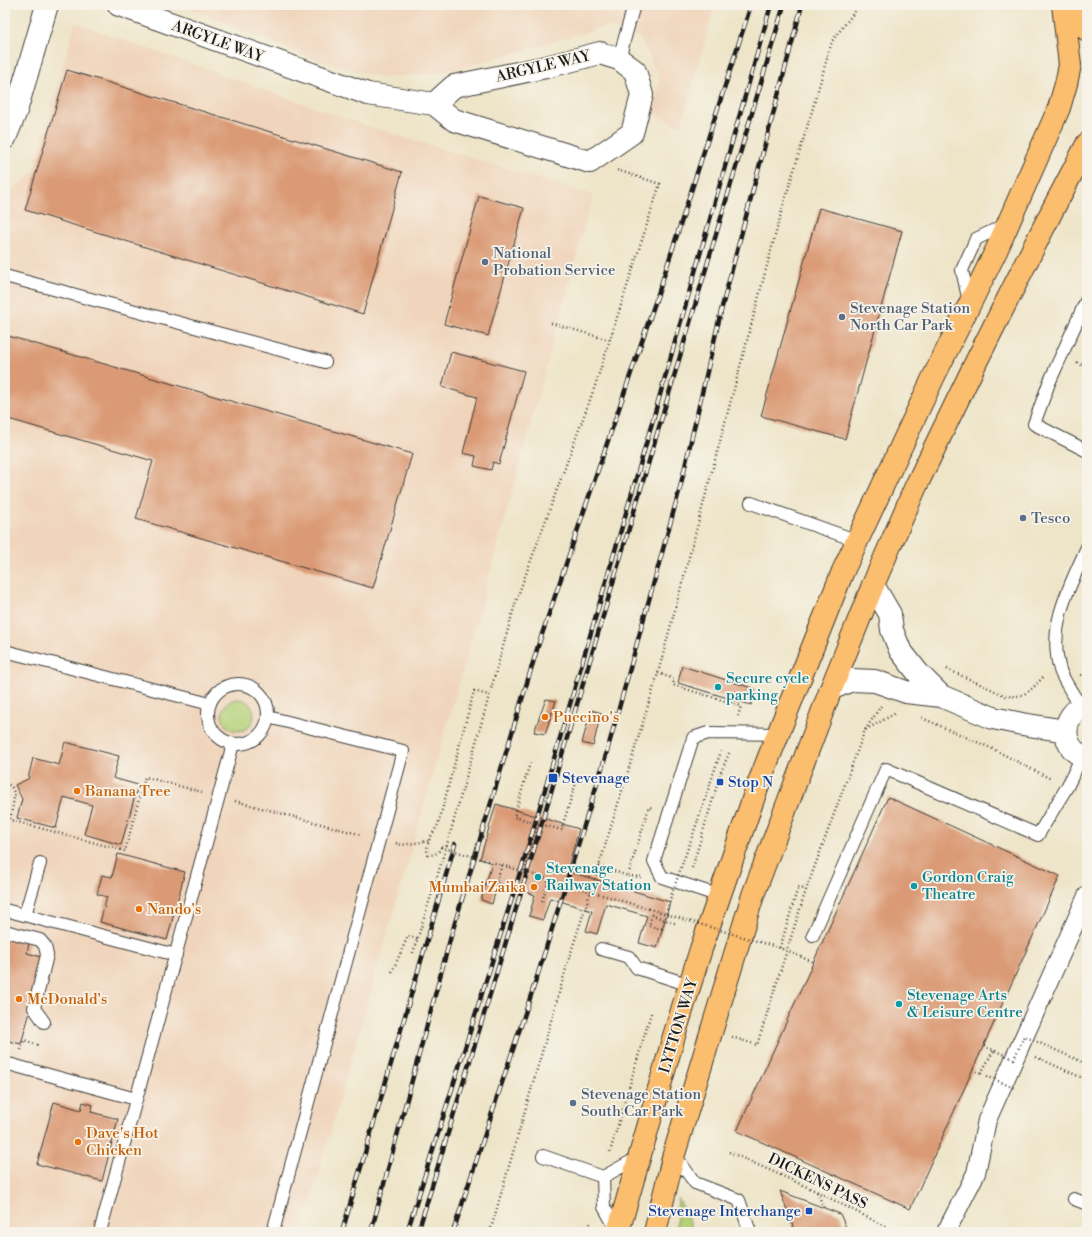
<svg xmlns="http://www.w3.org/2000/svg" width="1092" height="1237" font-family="'Libre Bodoni',serif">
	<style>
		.built { fill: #f0d5bc }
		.green { fill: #b4d178; stroke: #68764a }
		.building { fill: #da9a74 }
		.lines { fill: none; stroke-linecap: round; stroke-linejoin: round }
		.service-casing { stroke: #3c3a36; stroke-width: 14 }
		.pedestrian-casing { stroke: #3c3a36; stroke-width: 20 }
		.minor-casing { stroke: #3c3a36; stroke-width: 24 }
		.primary-casing { stroke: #3c3a36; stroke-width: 24 }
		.path { stroke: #3c3a36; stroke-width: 2.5; stroke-dasharray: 1 3; stroke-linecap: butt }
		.service { stroke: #fff; stroke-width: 12 }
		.pedestrian { stroke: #fff; stroke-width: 18 }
		.minor { stroke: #fff; stroke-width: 22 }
		.primary { stroke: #fbbd6e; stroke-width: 22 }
		.rail-casing { stroke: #1c1c1c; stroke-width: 4.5 }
		.rail { stroke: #f7f3e8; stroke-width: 3; stroke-dasharray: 9; stroke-linecap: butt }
		.path-bridge { stroke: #3c3a36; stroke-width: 2.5; stroke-dasharray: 1 3; stroke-linecap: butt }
		.service-dot { fill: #5c6f8a; stroke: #f7f3e8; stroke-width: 1.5 }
		.culture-dot { fill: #0f9aa8; stroke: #f7f3e8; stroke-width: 1.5 }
		.food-dot { fill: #e8710a; stroke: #f7f3e8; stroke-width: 1.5 }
		.transit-dot { fill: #1a4fb4; stroke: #f7f3e8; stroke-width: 1.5 }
		.labels { text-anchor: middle; stroke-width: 3.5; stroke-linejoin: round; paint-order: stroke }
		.street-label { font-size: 15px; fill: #1c1c1c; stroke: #f7f3e8 }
		.service-label { font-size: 15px; fill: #4e5e75; stroke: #f7f3e8; text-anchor: start }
		.culture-label { font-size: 15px; fill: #0d838f; stroke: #f7f3e8; text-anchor: start }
		.food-label { font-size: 15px; fill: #c56008; stroke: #f7f3e8; text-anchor: start }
		.transit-label { font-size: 15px; fill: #164399; stroke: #f7f3e8; text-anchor: start }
	</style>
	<rect width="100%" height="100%" fill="#f7f3e8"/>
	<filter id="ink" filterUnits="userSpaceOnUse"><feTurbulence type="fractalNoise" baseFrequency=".025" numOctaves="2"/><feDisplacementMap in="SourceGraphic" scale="8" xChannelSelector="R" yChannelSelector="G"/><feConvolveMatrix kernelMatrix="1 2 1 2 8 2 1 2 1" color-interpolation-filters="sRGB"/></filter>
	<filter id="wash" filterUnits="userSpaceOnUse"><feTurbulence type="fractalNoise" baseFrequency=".012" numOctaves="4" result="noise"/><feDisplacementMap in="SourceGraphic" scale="16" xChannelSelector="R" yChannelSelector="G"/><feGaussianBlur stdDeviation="0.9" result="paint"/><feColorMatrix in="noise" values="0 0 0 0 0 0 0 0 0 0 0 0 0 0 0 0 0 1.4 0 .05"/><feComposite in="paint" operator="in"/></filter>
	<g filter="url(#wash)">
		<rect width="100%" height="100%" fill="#eee5c9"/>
		<path class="built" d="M183 5H715L681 126 653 114 660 78 640 38 608 26 451 71 382 78 313 59Z
			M75 23 367 126 593 195 476 624 302 1232H5V197L33 173Z"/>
		<path class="green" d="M222 715a16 16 0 1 1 32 0a16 16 0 1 1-32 0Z
			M678 1198 694 1232H676Z"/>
		<g id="blocks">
			<path class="building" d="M67 70 402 172 363 314 25 210Z
				M479 196 524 208 488 336 444 324Z
				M819 208 902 231 845 439 761 416Z
				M5 335 412 454 373 588 136 519 153 461 5 418Z
				M451 352 524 371 499 464 493 462 491 470 474 466 476 456 463 453 477 397 442 387Z
				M682 666 755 689 751 705 678 683Z
				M5 690 9 691 5 705Z
				M546 699 556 701 545 734 534 732Z
				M591 710 601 713 593 746 582 743Z
				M65 742 119 756 113 778 138 785 121 845 84 834 92 805 64 797 56 828 17 818 22 799 15 785 28 779 33 758 59 765Z
				M888 797 1060 876 910 1209 737 1131Z
				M496 804 579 829 567 871 670 902 657 948 639 943 647 916 606 904 597 934 586 931 592 911 550 898 543 920 529 916 535 895 498 883 492 904 481 900 492 863 480 859Z
				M118 854 185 872 167 940 100 922 107 897 97 894 102 875 112 877Z
				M5 936 29 943 27 953 45 958 21 1044 5 1040Z
				M54 1102 81 1110 83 1102 93 1105 91 1112 118 1119 102 1181 37 1164Z
				M780 1191 840 1214 848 1232H795Z"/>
		</g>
	</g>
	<g filter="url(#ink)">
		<use href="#blocks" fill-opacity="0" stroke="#3c3a36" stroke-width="1"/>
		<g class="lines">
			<defs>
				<path id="service" d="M619 59 634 5
					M5 276 325 362
					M1087 299 1049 383 1034 424 1087 451
					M969 302 962 270 972 248 976 239 1007 224
					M751 503 858 541
					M5 651 210 704
					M208 714a30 30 0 1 1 60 0a30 30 0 1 1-60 0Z
					M1081 707C1075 697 1063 680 1060 670 1047 625 1070 587 1087 547
					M268 717 403 751 273 1232
					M720 896 662 877 654 861 693 738 708 733 778 734
					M5 910 176 955
					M25 915 40 863
					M5 931 40 940 45 946 47 955 34 1008 44 1022
					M813 935 886 769 1038 835 1067 787 1082 756
					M601 949 629 957 637 968 690 985
					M5 1063 136 1099
					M674 1154 695 1183 739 1200 750 1232
					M543 1156 603 1177 639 1157
					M603 1177 604 1207 618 1232
					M1074 1199 1087 1204
					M100 1232 233 744"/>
				<path id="pedestrian" d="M946 1232 976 1173 987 1120 1087 896"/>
				<path id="minor" d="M119 5 368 94 434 104
					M600 53 619 59 635 71 642 95 632 133 590 162 454 120 434 104 454 86 546 67Z
					M5 138 16 111 47 5
					M873 585 890 614 892 630 900 650 918 673 941 696
					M831 689 852 680 875 681 906 692 941 696 993 718 1022 724 1066 731
					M1087 705C1060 712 1059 751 1087 757"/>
				<path id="primary" d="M1063 5 1087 30
					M618 1232 674 1036 701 949 758 785 778 734 843 571 933 378 996 251 1059 108 1066 84 1070 65 1063 5
					M655 1232 674 1154 753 895 831 689 873 585 916 486 976 362 1053 209 1087 144"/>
			</defs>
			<use href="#service" class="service-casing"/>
			<use href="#pedestrian" class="pedestrian-casing"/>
			<use href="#minor" class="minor-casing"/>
			<use href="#primary" class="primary-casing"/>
			<path class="path" d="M551 323 609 340
				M1077 363 1087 367
				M947 669 1006 696C1026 698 1031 690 1044 676
				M658 673 674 679 673 685 741 706 738 716
				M1081 675 1087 676
				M922 718 993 749 1051 779
				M865 730 881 706
				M5 783 11 786 15 794 10 820 125 851 145 777 202 792
				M235 801 362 835
				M516 810 530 763
				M698 820 721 751
				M563 824 578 776
				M396 843 401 845 429 841
				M441 847C439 853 435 855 428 855 424 845 433 833 438 825L474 691 488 695
				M599 866 628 876 649 807 653 808
				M692 868 721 772 730 751
				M524 871 538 824
				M628 876 642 877
				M495 885 502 865
				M542 901 549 879
				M662 929 649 926 652 915 677 924
				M780 948 798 887 806 890
				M413 953 446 848 516 601 595 386 660 184 617 170
				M392 972 408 936 418 939
				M732 1037 757 1045 806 890 865 730 896 713
				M21 1050 24 1040 38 1045
				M1036 1057 1087 1080
				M976 1071 983 1074
				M981 1073 994 1050
				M610 1152 651 1013
				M729 1152 816 1191 896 1232
				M817 1192 824 1208
				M490 1232 570 955 599 866 658 673 783 206 812 111 832 41 860 5
				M588 1232 591 1221"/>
			<use href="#service" class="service"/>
			<use href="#pedestrian" class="pedestrian"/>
			<use href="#minor" class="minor"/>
			<use href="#primary" class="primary"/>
			<defs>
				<path id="rail" d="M342 1232 455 844
					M371 1232 451 936 538 646 660 288 751 5
					M407 1232 529 844 638 472 771 5
					M418 1232 535 846 784 5
					M453 1232 487 1128 537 977 606 755 680 488 722 307 802 5"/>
			</defs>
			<use href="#rail" class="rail-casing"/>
			<use href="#rail" class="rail"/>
			<path class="path-bridge" d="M516 810 514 817 562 830 563 824
				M441 847 780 948 813 962
				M662 929 671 896 698 820
				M984 1046 1014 1059 1024 1036 1087 1064
				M987 1076 1014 1088"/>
		</g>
	</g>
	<g class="service-dot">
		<circle cx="485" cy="262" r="4"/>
		<circle cx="842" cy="317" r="4"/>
		<circle cx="1023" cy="518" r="4"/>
		<circle cx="573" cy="1103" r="4"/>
	</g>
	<g class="culture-dot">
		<circle cx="718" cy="687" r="4"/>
		<circle cx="538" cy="877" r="4"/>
		<circle cx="914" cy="886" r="4"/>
		<circle cx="899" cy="1004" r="4"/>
	</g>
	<g class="food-dot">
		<circle cx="545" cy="717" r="4"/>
		<circle cx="77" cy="791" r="4"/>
		<circle cx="534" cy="887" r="4"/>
		<circle cx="139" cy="909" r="4"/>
		<circle cx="19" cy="999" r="4"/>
		<circle cx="78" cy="1142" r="4"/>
	</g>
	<g class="transit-dot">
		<rect x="548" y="773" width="10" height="10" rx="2"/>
		<rect x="716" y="778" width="8" height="8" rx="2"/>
		<rect x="805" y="1207" width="8" height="8" rx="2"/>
	</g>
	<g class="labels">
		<g class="street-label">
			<text transform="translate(218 41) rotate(20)" y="5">ARGYLE WAY</text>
			<text transform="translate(543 66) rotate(-13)" y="5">ARGYLE WAY</text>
			<text transform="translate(678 1026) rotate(-73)" y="5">LYTTON WAY</text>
			<text transform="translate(818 1181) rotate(26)" y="5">DICKENS PASS</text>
		</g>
		<g class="service-label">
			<text x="493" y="258">National<tspan x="493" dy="17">Probation Service</tspan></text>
			<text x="850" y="313">Stevenage Station<tspan x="850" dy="17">North Car Park</tspan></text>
			<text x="1031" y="523">Tesco</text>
			<text x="581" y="1099">Stevenage Station<tspan x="581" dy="17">South Car Park</tspan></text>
		</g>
		<g class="culture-label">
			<text x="726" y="683">Secure cycle<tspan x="726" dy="17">parking</tspan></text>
			<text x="546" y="873">Stevenage<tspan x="546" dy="17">Railway Station</tspan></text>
			<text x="922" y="882">Gordon Craig<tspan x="922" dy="17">Theatre</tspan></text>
			<text x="907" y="1000">Stevenage Arts<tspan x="907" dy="17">&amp; Leisure Centre</tspan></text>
		</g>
		<g class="food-label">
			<text x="553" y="722">Puccino's</text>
			<text x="85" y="796">Banana Tree</text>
			<text x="526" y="892" text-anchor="end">Mumbai Zaika</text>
			<text x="147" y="914">Nando's</text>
			<text x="27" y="1004">McDonald's</text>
			<text x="86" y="1138">Dave's Hot<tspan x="86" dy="17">Chicken</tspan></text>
		</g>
		<g class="transit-label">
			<text x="562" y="783">Stevenage</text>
			<text x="728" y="787">Stop N</text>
			<text x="801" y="1216" text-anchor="end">Stevenage Interchange</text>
		</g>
	</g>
	<rect width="1092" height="1237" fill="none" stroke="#f7f3e8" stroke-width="20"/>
</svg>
